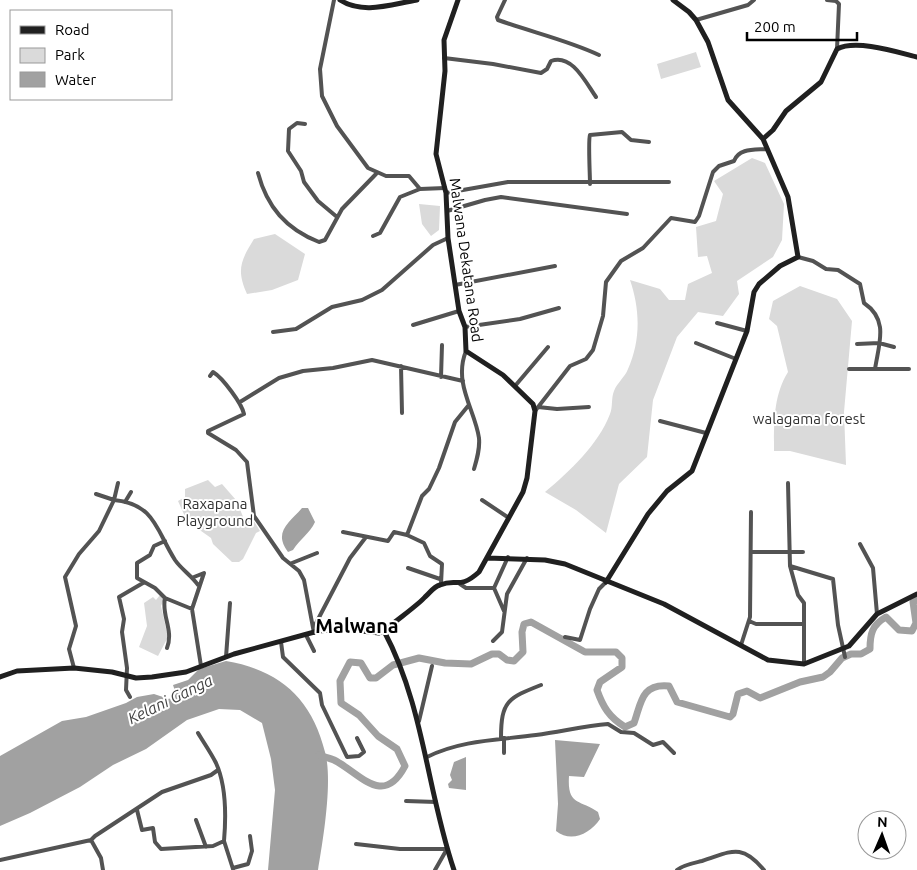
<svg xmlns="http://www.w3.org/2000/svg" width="917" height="870" font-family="Ubuntu,sans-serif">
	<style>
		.green { fill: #dadada }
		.water { fill: #a1a1a1 }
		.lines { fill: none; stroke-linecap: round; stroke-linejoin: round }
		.river { stroke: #a1a1a1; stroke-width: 7 }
		.street { stroke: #535353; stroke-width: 4 }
		.secondary { stroke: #202020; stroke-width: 5 }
		.labels { text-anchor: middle; stroke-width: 4; stroke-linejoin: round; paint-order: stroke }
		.street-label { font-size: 15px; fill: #000; stroke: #fff }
		.park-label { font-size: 15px; fill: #313131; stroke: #fff }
		.water-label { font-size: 16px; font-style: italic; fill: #424242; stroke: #fff }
		.district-label { font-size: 20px; font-weight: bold; fill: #000; stroke: #fff }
	</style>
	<rect width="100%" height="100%" fill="#fff"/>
	<path class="green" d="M696 52 701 67 661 79 657 64Z
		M752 158 765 163 784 204 782 240 773 257 737 281 739 294 723 316 698 312 677 337 653 400 647 457 619 484 606 533 576 510 545 492C570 471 598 445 610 414 613 407 611 398 614 391 617 383 625 377 628 369 641 340 640 309 630 280L660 289 669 300H685L688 284 712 273 707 256 698 257 696 227 716 221 723 194 714 181Z
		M419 204 440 206 439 230 431 236 422 224Z
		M275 234 305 254 298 280 272 290 247 294C236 270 241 260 254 239Z
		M800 286 837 299 852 321 844 412 846 465 790 451H774C774 424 773 396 788 372L777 326 769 319 773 301Z
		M208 480 215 487 222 484 236 500 244 519 252 518 260 531 256 533 243 559 239 562H232L213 544 211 538 187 521 178 501 185 497V489Z
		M160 595 164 599 161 606 168 637 158 656 139 647 147 626 144 603 153 597 156 600Z"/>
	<path class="water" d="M302 508H308L315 522C310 533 300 539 293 550L288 552C273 532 289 523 302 508Z
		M226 661C280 670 312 699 325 752 333 781 323 840 318 870H268L275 790 271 759 262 723 240 710 219 709 187 720 146 749 113 765 80 787 30 813 0 826V756L62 721 86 717 126 703 137 697 154 694 169 699 176 694 173 685 188 680 199 669Z
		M555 740 600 744 584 777 569 776C567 806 580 799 598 812L600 819C590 834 571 843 556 831L558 804Z
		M466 757V790L449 788 448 784 452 780 450 775 454 762Z"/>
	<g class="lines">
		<path class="river" d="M319 755C324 757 330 758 334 760 360 773 383 808 405 766L397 749 378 736 359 715 341 703 340 681 350 662 361 663 370 678H376L393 665 419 658 445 663 471 664 492 654H499L507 660 514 661 523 652 522 632 524 624 531 622 585 652H616L622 658V667L600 682 597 690C603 707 609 717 625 727L634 723C641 704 641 683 669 686L677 702 730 717 733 714 738 694 747 691 760 698 800 682 823 677 830 672 842 658 851 654H861L870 649C870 634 872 625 886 617L899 630 912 631 916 623 913 602 917 600"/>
		<path class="street" d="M334 0 320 69 322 96 337 126 368 168 386 176H409L420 189 445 188
			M505 0 497 17 498 20C531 32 567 40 599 55
			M827 0 836 1 839 4 837 49
			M696 20 748 5 754 0
			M444 58 493 64 541 73 547 69 551 61C572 53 586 83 596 97
			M305 124 297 123 289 129 288 151 301 171 304 182 318 201 337 217
			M258 173C267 207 286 229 319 242L325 240 342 209 376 174
			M590 184C590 175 588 139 590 135L622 132 631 140 649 142
			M446 193 508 182H669
			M447 211 485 200 501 197 627 214
			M373 236 380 233 400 197 420 189
			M798 257 813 261 826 269 838 270 860 284 864 303C889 320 879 343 875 369
			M455 285 555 266
			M717 323 747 331
			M413 325 459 311
			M465 327 520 319 559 308
			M273 332 296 329 332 307 362 300 382 290 433 245 448 238
			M696 343 736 359
			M857 344 879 343 894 347
			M466 351C453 383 475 410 479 438 480 449 477 459 474 469
			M401 366 402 413
			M849 369H909
			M210 376 213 372C223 378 242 404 244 414L208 431V433L236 450 247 462 254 516 283 558 299 571 304 580 314 633
			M441 377 442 345
			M515 386 548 347
			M240 402 279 378 303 371 333 368 372 360 463 381
			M538 407 557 409 589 407
			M535 411 570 366 586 359 593 350 603 316 606 282 621 261 643 248 671 218 695 222 699 216 713 172 719 166 734 161C739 148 754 150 767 149
			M660 421 706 433
			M788 483 790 566 833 579 838 625 845 657
			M96 494 114 500 118 483
			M482 500 509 518
			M125 502 131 492
			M343 532 388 541 394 532 407 535
			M165 541 154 546 150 555 137 563V578L155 588 165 598 192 609
			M860 544 873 568 877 614
			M751 552H803
			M292 563 317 553
			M790 566 798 595 804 603V664
			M408 568 440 579
			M194 577 204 573 192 609 201 666
			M441 584 442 564 430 556 424 543 407 535 422 496 429 489 439 468 455 422 468 406
			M460 584 466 588H494
			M165 598C161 615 174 630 167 648
			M504 611 494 588 508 557
			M749 621 756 624H802
			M314 627 350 558 366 537
			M306 635 314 651
			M565 637 580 640 590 609 599 589 606 582
			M493 641 502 632 507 594 527 558
			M281 642 283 657 320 693 322 705 347 757 359 756 364 752 357 738
			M741 645 750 617 751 512
			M226 657 230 603
			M74 668 69 649 76 626 65 577 79 554 99 531 114 500C155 504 156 530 175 560 181 569 192 576 198 585
			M130 697 126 690 127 668 122 632 124 619 119 597 143 583
			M419 721 432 666
			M501 738C501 701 508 698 541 685
			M504 738V753
			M427 757C461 740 499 740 536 735 560 732 584 726 608 724L621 732 634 733 653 745 663 742 674 753
			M406 801 436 802
			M137 810 142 830 153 828 155 842 161 849 213 846 224 841C226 818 226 785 216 763 211 753 204 743 198 733
			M196 820 206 847
			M224 841 233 869
			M356 844 400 849H447
			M0 860 91 840
			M233 868 248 864 252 851 250 836
			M103 870 101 858 91 840 95 836 162 792 211 775 218 770
			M435 870 447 849
			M677 870C683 865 694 863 702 861 731 852 741 842 764 870"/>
		<path class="secondary" d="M340 0C363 15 392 4 417 0
			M763 139 773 130 786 111 821 82 837 49C856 39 897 52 917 57
			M487 558 545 560 565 564 664 604 768 660 804 664 849 646 877 614 917 594
			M606 582 648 514 667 491 692 471 747 331 754 292 759 284 780 266 798 257 788 197 763 139 728 100 708 42 696 20 689 12 673 0
			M384 631C424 706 427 791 454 870
			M0 677 17 671 74 668 112 672 136 678 152 677 186 672 234 654 318 631 344 629 379 633C384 631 420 603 425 597 430 593 433 587 440 585 457 578 459 590 479 572L523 492 527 478 535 411 533 404 503 375 466 351 465 327 459 311 448 238 446 193 436 154 445 71 444 40 458 0"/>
	</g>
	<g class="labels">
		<g class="street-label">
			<text transform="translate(466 260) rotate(82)" y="5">Malwana Dekatana Road</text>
		</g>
		<g class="park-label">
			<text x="809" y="424">walagama forest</text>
			<text x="215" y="509">Raxapana<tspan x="215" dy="17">Playground</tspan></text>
		</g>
		<g class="water-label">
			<text transform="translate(170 699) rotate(-26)" y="6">Kelani Ganga</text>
		</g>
		<g class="district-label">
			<text x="357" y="633">Malwana</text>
		</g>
	</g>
	<rect x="10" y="10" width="162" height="90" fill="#ffffff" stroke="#999999"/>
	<rect x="20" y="26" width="25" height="8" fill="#202020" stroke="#999999"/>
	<text x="55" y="35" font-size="15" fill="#000000">Road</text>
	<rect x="20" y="48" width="25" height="15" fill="#dadada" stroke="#999999"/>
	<text x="55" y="60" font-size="15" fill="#000000">Park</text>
	<rect x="20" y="72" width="25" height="15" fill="#a1a1a1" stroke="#999999"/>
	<text x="55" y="85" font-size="15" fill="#000000">Water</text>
	<g transform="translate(882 835) rotate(2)"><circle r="24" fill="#ffffff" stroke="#999999"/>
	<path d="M0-4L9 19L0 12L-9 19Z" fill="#000000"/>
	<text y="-8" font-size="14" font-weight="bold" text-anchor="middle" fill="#000000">N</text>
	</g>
	<path d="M747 32v8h110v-8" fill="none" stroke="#000000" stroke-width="2.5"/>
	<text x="754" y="32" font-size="15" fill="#000000" stroke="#ffffff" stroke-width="4" paint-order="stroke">200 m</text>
</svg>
